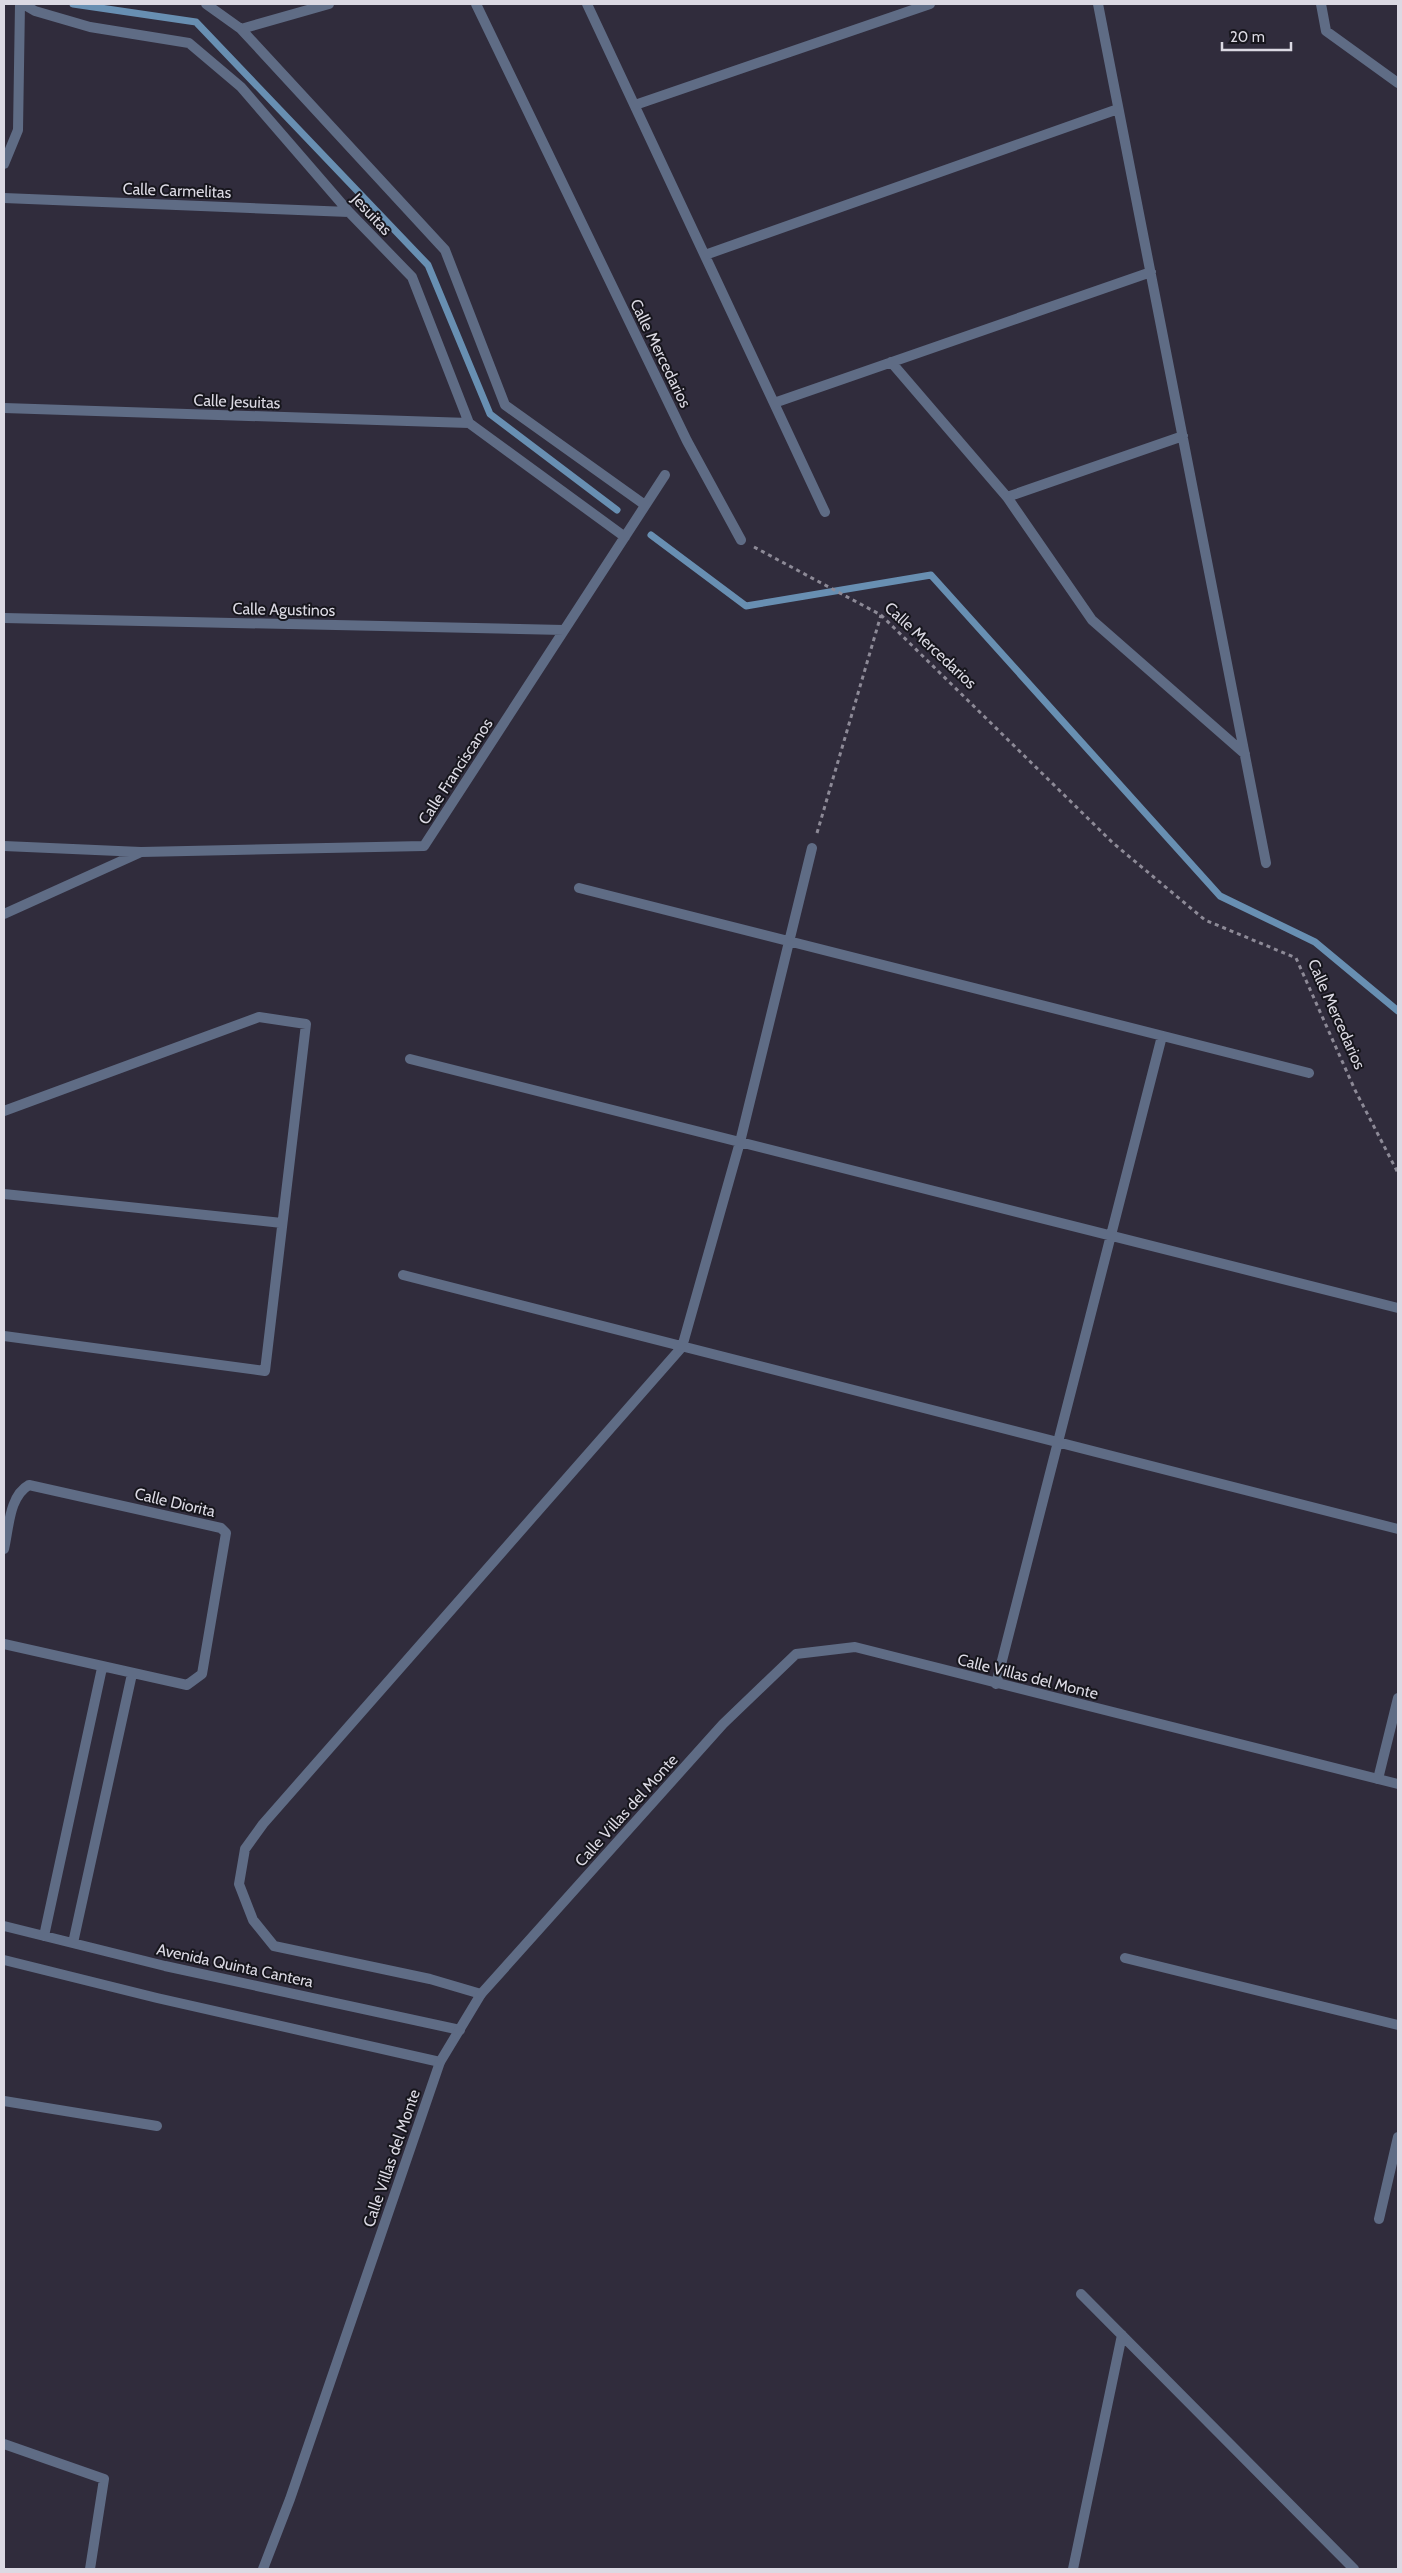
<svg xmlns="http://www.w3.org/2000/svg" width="1402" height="2573" font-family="Cabin,sans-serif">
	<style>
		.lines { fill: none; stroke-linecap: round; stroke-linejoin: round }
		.stream { stroke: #688fb2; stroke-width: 7 }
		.path { stroke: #8d8a97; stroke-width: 3; stroke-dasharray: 4 4; stroke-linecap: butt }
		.minor { stroke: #5f6c85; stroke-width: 10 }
		.tertiary { stroke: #5f6c85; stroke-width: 10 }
		.labels { text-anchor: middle; stroke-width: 4; stroke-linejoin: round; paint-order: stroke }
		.street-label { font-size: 16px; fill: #dbd9e3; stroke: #17161d }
	</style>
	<rect width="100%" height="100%" fill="#302c3c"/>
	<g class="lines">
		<path class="stream" d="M73 4 196 22 428 265 490 414 617 510
			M651 535 746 606 931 575 1220 896 1315 942 1398 1011"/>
		<path class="path" d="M754 547 881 615 1113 843 1205 920 1296 958 1355 1090 1398 1173
			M817 833 881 615"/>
		<path class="minor" d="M23 4 35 11 90 27 189 43 241 87 349 212 412 277 469 423 625 537
			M206 4 241 29 445 250 505 405 645 505
			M587 4 825 512
			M1098 4 1266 863
			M1321 4 1326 31 1398 83
			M241 29 329 4
			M635 105 930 4
			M4 164 18 130 20 4
			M4 198 349 212
			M705 255 1118 109
			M891 362 1007 497 1092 620 1245 754
			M774 403 1151 272
			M4 408 469 423
			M1007 497 1183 436
			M4 618 564 630
			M4 846 141 852 424 846 665 475
			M579 888 1309 1073
			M4 914 139 853
			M410 1059 1398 1308
			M4 1111 259 1017 306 1024 265 1371 4 1336
			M4 1194 282 1223
			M403 1275 1398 1529
			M4 1549C9 1528 9 1496 29 1485L221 1528 226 1533 202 1674 187 1685 4 1644
			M996 1684 1162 1036
			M1378 1779 1398 1698
			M4 1926 165 1966 460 2030
			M44 1936 102 1668
			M73 1943 132 1674
			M1125 1958 1398 2025
			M4 1960 157 1998 440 2062
			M481 1994 430 1979 274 1946 253 1920 239 1884 245 1849 263 1824 682 1347 740 1142 812 848
			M4 2101 157 2126
			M1379 2219 1398 2137
			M1081 2294 1354 2569
			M4 2444 104 2479 90 2569
			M1073 2569 1122 2335"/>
		<path class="tertiary" d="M476 4 687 441 741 540
			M263 2569 290 2499 440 2062 481 1994 723 1724 796 1654 855 1647 1398 1784"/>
	</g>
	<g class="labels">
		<g class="street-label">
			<text transform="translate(177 190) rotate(2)" y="6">Calle Carmelitas</text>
			<text transform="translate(372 214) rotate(47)" y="6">Jesuitas</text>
			<text transform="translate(661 353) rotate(64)" y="6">Calle Mercedarios</text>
			<text transform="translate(237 401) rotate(2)" y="6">Calle Jesuitas</text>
			<text transform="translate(284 609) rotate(1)" y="6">Calle Agustinos</text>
			<text transform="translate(931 645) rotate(43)" y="6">Calle Mercedarios</text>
			<text transform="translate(455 771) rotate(-57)" y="6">Calle Franciscanos</text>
			<text transform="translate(1337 1014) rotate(66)" y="6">Calle Mercedarios</text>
			<text transform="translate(175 1502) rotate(13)" y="6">Calle Diorita</text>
			<text transform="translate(1028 1676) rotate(14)" y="6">Calle Villas del Monte</text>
			<text transform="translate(626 1810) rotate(-48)" y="6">Calle Villas del Monte</text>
			<text transform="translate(235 1965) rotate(12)" y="6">Avenida Quinta Cantera</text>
			<text transform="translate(391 2158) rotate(-71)" y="6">Calle Villas del Monte</text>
		</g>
	</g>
	<rect width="1402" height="2573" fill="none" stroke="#dbd9e3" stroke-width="10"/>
	<path d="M1222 42v8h69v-8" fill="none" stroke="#dbd9e3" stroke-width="2.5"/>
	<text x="1230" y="42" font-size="15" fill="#dbd9e3" stroke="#17161d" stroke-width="4" paint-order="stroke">20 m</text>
</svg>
